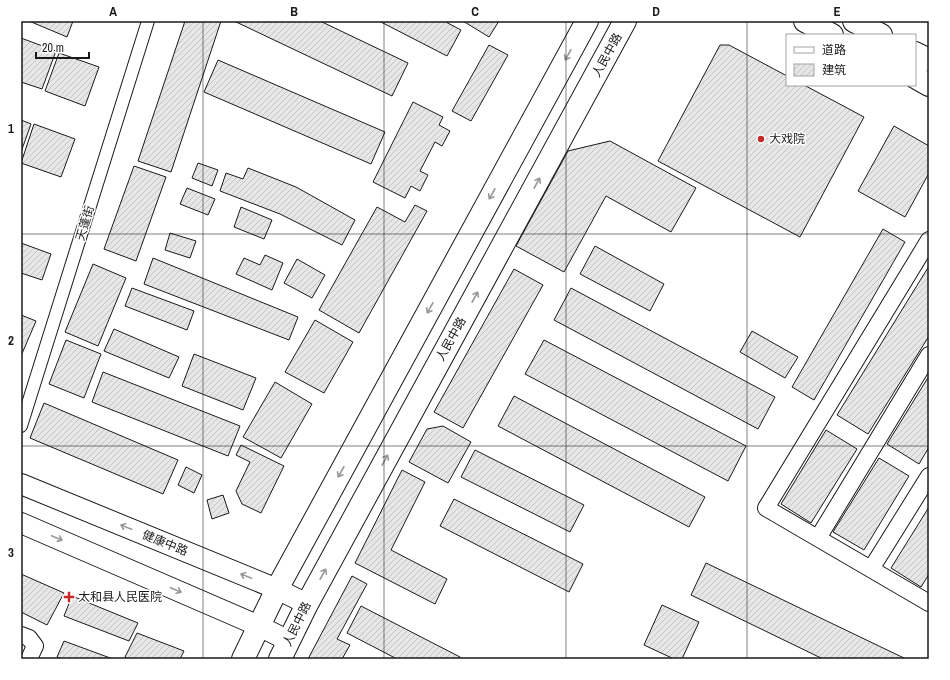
<svg xmlns="http://www.w3.org/2000/svg" width="950" height="680" font-family="'Archivo Narrow','Noto Sans SC',sans-serif">
	<style>
		.building { fill: url(#building-hatch); stroke: #1a1a1a }
		.lines { fill: none; stroke-linecap: round; stroke-linejoin: round }
		.pedestrian-casing { stroke: #1a1a1a; stroke-width: 14 }
		.minor-casing { stroke: #1a1a1a; stroke-width: 18 }
		.tertiary-casing { stroke: #1a1a1a; stroke-width: 22 }
		.secondary-casing { stroke: #1a1a1a; stroke-width: 24 }
		.pedestrian { stroke: #fff; stroke-width: 12 }
		.minor { stroke: #fff; stroke-width: 16 }
		.tertiary { stroke: #fff; stroke-width: 20 }
		.secondary { stroke: #fff; stroke-width: 22 }
		.oneway { stroke: #989898 }
		.grid { fill: none; stroke: #1a1a1a; stroke-width: 1; stroke-opacity: 0.55 }
		.poi-dot { fill: #c62828; stroke: #fff; stroke-width: 1.5 }
		.labels { text-anchor: middle; stroke-width: 3; stroke-linejoin: round; paint-order: stroke }
		.street-label { font-size: 12px; fill: #1a1a1a; stroke: #fff }
		.poi-label { font-size: 12px; fill: #1a1a1a; stroke: #fff; text-anchor: start }
		.neatline { fill: none; stroke: #1a1a1a; stroke-width: 1.5 }
		.grid-label { font-size: 13px; text-anchor: middle; font-weight: bold; fill: #1a1a1a }
	</style>
	<defs>
		<pattern id="building-hatch" width="6" height="6" patternUnits="userSpaceOnUse"><rect width="6" height="6" fill="#e6e6e6"/><path d="M-1 1l2-2M0 6l6-6M5 7l2-2" fill="none" stroke="#c5c5c5"/></pattern>
	</defs>
	<rect width="100%" height="100%" fill="#fff"/>
	<path class="building" d="M29 21H73L67 37Z
		M185 21H221L171 172 138 161Z
		M234 21H320L408 63 392 96Z
		M379 21H444L461 30 447 56Z
		M463 21H499L489 37Z
		M21 38 56 51 42 89 21 82Z
		M489 45 508 55 471 121 452 111Z
		M720 45H729L787 76V85H804L864 117 800 237 658 161Z
		M59 53 99 67 85 106 45 91Z
		M218 60 385 132 371 164 204 92Z
		M413 102 443 117 439 125 450 131 442 146 435 142 420 171 428 175 420 191 411 186 405 198 373 182Z
		M21 120 31 124 21 152Z
		M34 124 75 139 61 177 21 163Z
		M894 126 929 146V173L905 217 858 191Z
		M610 141 696 188 671 232 606 196 564 272 516 246 568 151Z
		M198 163 218 170 212 186 192 178Z
		M134 166 166 177 136 261 104 249Z
		M248 168 296 187 355 220 342 245 280 214 220 191 226 173 243 179Z
		M187 188 215 199 208 215 180 204Z
		M415 205 427 211 359 333 319 310 377 207 405 222Z
		M241 207 272 220 264 239 234 227Z
		M883 229 905 242 814 400 792 387Z
		M170 233 196 241 190 258 165 250Z
		M21 243 51 254 42 280 21 273Z
		M595 246 664 284 650 311 580 274Z
		M265 255 283 263 272 290 236 274 244 258 260 265Z
		M153 258 298 317 289 340 144 284Z
		M297 259 325 275 312 298 284 283Z
		M93 264 126 278 98 346 65 332Z
		M929 266V336L868 434 837 415Z
		M514 269 543 285 463 428 434 412Z
		M132 288 194 311 187 330 125 306Z
		M571 288 775 397 758 429 554 320Z
		M21 315 36 321 21 356Z
		M315 320 353 342 324 393 285 372Z
		M114 329 179 357 169 378 104 351Z
		M752 331 798 357 785 378 740 352Z
		M66 340 101 354 84 398 49 384Z
		M544 340 746 446 728 481 525 374Z
		M194 354 256 378 243 410 182 386Z
		M103 372 240 426 228 456 92 402Z
		M929 376V447L919 464 887 444Z
		M275 382 312 404 281 458 243 437Z
		M514 396 705 497 689 527 498 426Z
		M44 403 178 460 163 494 30 438Z
		M443 426 471 442 448 483 409 462 427 429Z
		M826 430 857 449 811 523 781 504Z
		M241 445 284 466 261 513 242 504 236 491 250 462 236 455Z
		M475 450 584 505 570 532 461 477Z
		M879 458 909 476 864 550 833 532Z
		M186 467 202 475 194 493 178 485Z
		M402 470 425 482 391 550 447 579 435 604 355 563Z
		M223 495 229 513 212 519 207 500Z
		M454 499 583 564 569 592 440 526Z
		M929 507V574L921 587 891 568Z
		M706 563 906 659H823L691 595Z
		M21 574 64 593 47 625 21 612Z
		M352 576 367 584 337 639 350 645 342 659H308Z
		M72 596 138 623 129 641 64 616Z
		M662 605 699 622 682 659H674L644 645Z
		M361 606 460 657 459 659H397L347 633Z
		M137 633 184 651 180 659H129L125 657Z
		M64 641 113 659H62L57 657Z"/>
	<g class="lines">
		<defs>
			<path id="pedestrian" d="M21 426 148 21"/>
			<path id="minor" d="M929 240 766 508 929 603
				M818 538 929 355
				M871 569 929 476
				M21 635 29 638 35 646 29 659"/>
			<path id="tertiary" d="M21 484 277 589 307 604
				M21 523 259 626 289 641"/>
			<path id="secondary" d="M805 21 832 35
				M854 21 881 35
				M915 53 929 60
				M915 77 929 85
				M243 659 277 589 587 21
				M280 659 307 604 625 21"/>
		</defs>
		<use href="#pedestrian" class="pedestrian-casing"/>
		<use href="#minor" class="minor-casing"/>
		<use href="#tertiary" class="tertiary-casing"/>
		<use href="#secondary" class="secondary-casing"/>
		<use href="#pedestrian" class="pedestrian"/>
		<use href="#minor" class="minor"/>
		<use href="#tertiary" class="tertiary"/>
		<use href="#secondary" class="secondary"/>
	</g>
	<defs><path id="oneway-shaft" d="M-6 0H5M1.5-3L5.5 0L1.5 3" fill="none" stroke-width="1.6" stroke-linecap="round" stroke-linejoin="round"/></defs>
	<g class="oneway">
		<use href="#oneway-shaft" transform="translate(568 55) rotate(119)"/>
		<use href="#oneway-shaft" transform="translate(537 183) rotate(-61)"/>
		<use href="#oneway-shaft" transform="translate(492 194) rotate(119)"/>
		<use href="#oneway-shaft" transform="translate(475 297) rotate(-61)"/>
		<use href="#oneway-shaft" transform="translate(430 308) rotate(119)"/>
		<use href="#oneway-shaft" transform="translate(385 460) rotate(-61)"/>
		<use href="#oneway-shaft" transform="translate(341 472) rotate(119)"/>
		<use href="#oneway-shaft" transform="translate(126 527) rotate(-158)"/>
		<use href="#oneway-shaft" transform="translate(57 538) rotate(23)"/>
		<use href="#oneway-shaft" transform="translate(323 574) rotate(-61)"/>
		<use href="#oneway-shaft" transform="translate(246 576) rotate(-158)"/>
		<use href="#oneway-shaft" transform="translate(176 590) rotate(23)"/>
	</g>
	<path class="grid" d="M203 21V659M384 21V659M566 21V659M747 21V659M21 234H929M21 446H929"/>
	<g class="poi-dot">
		<circle cx="761" cy="139" r="4"/>
		<path d="M67 591h4v4h4v4h-4v4h-4v-4h-4v-4h4z"/>
	</g>
	<g class="labels">
		<g class="street-label">
			<text transform="translate(607 55) rotate(-61)" y="4">人民中路</text>
			<text transform="translate(85 223) rotate(-73)" y="4">天蓬街</text>
			<text transform="translate(451 339) rotate(-61)" y="4">人民中路</text>
			<text transform="translate(165 543) rotate(22)" y="4">健康中路</text>
			<text transform="translate(297 624) rotate(-64)" y="4">人民中路</text>
		</g>
		<g class="poi-label">
			<text x="769" y="143">大戏院</text>
			<text x="78" y="601">太和县人民医院</text>
		</g>
	</g>
	<rect width="950" height="680" fill="none" stroke="#ffffff" stroke-width="44"/>
	<rect x="786" y="34" width="130" height="52" fill="#ffffff" stroke="#a3a3a3"/>
	<rect x="794" y="47" width="20" height="6" fill="#ffffff" stroke="#a3a3a3"/>
	<text x="822" y="54" font-size="12" fill="#1a1a1a">道路</text>
	<rect x="794" y="64" width="20" height="12" fill="url(#building-hatch)" stroke="#a3a3a3"/>
	<text x="822" y="74" font-size="12" fill="#1a1a1a">建筑</text>
	<path d="M36 52v6h53v-6" fill="none" stroke="#1a1a1a" stroke-width="2"/>
	<text x="42" y="52" font-size="12" fill="#1a1a1a" stroke="#ffffff" stroke-width="3" paint-order="stroke">20 m</text>
	<rect x="22" y="22" width="906" height="636" class="neatline"/>
	<g class="grid-label">
		<text x="113" y="16">A</text>
		<text x="294" y="16">B</text>
		<text x="475" y="16">C</text>
		<text x="656" y="16">D</text>
		<text x="837" y="16">E</text>
		<text x="11" y="133">1</text>
		<text x="11" y="345">2</text>
		<text x="11" y="557">3</text>
	</g>
</svg>
